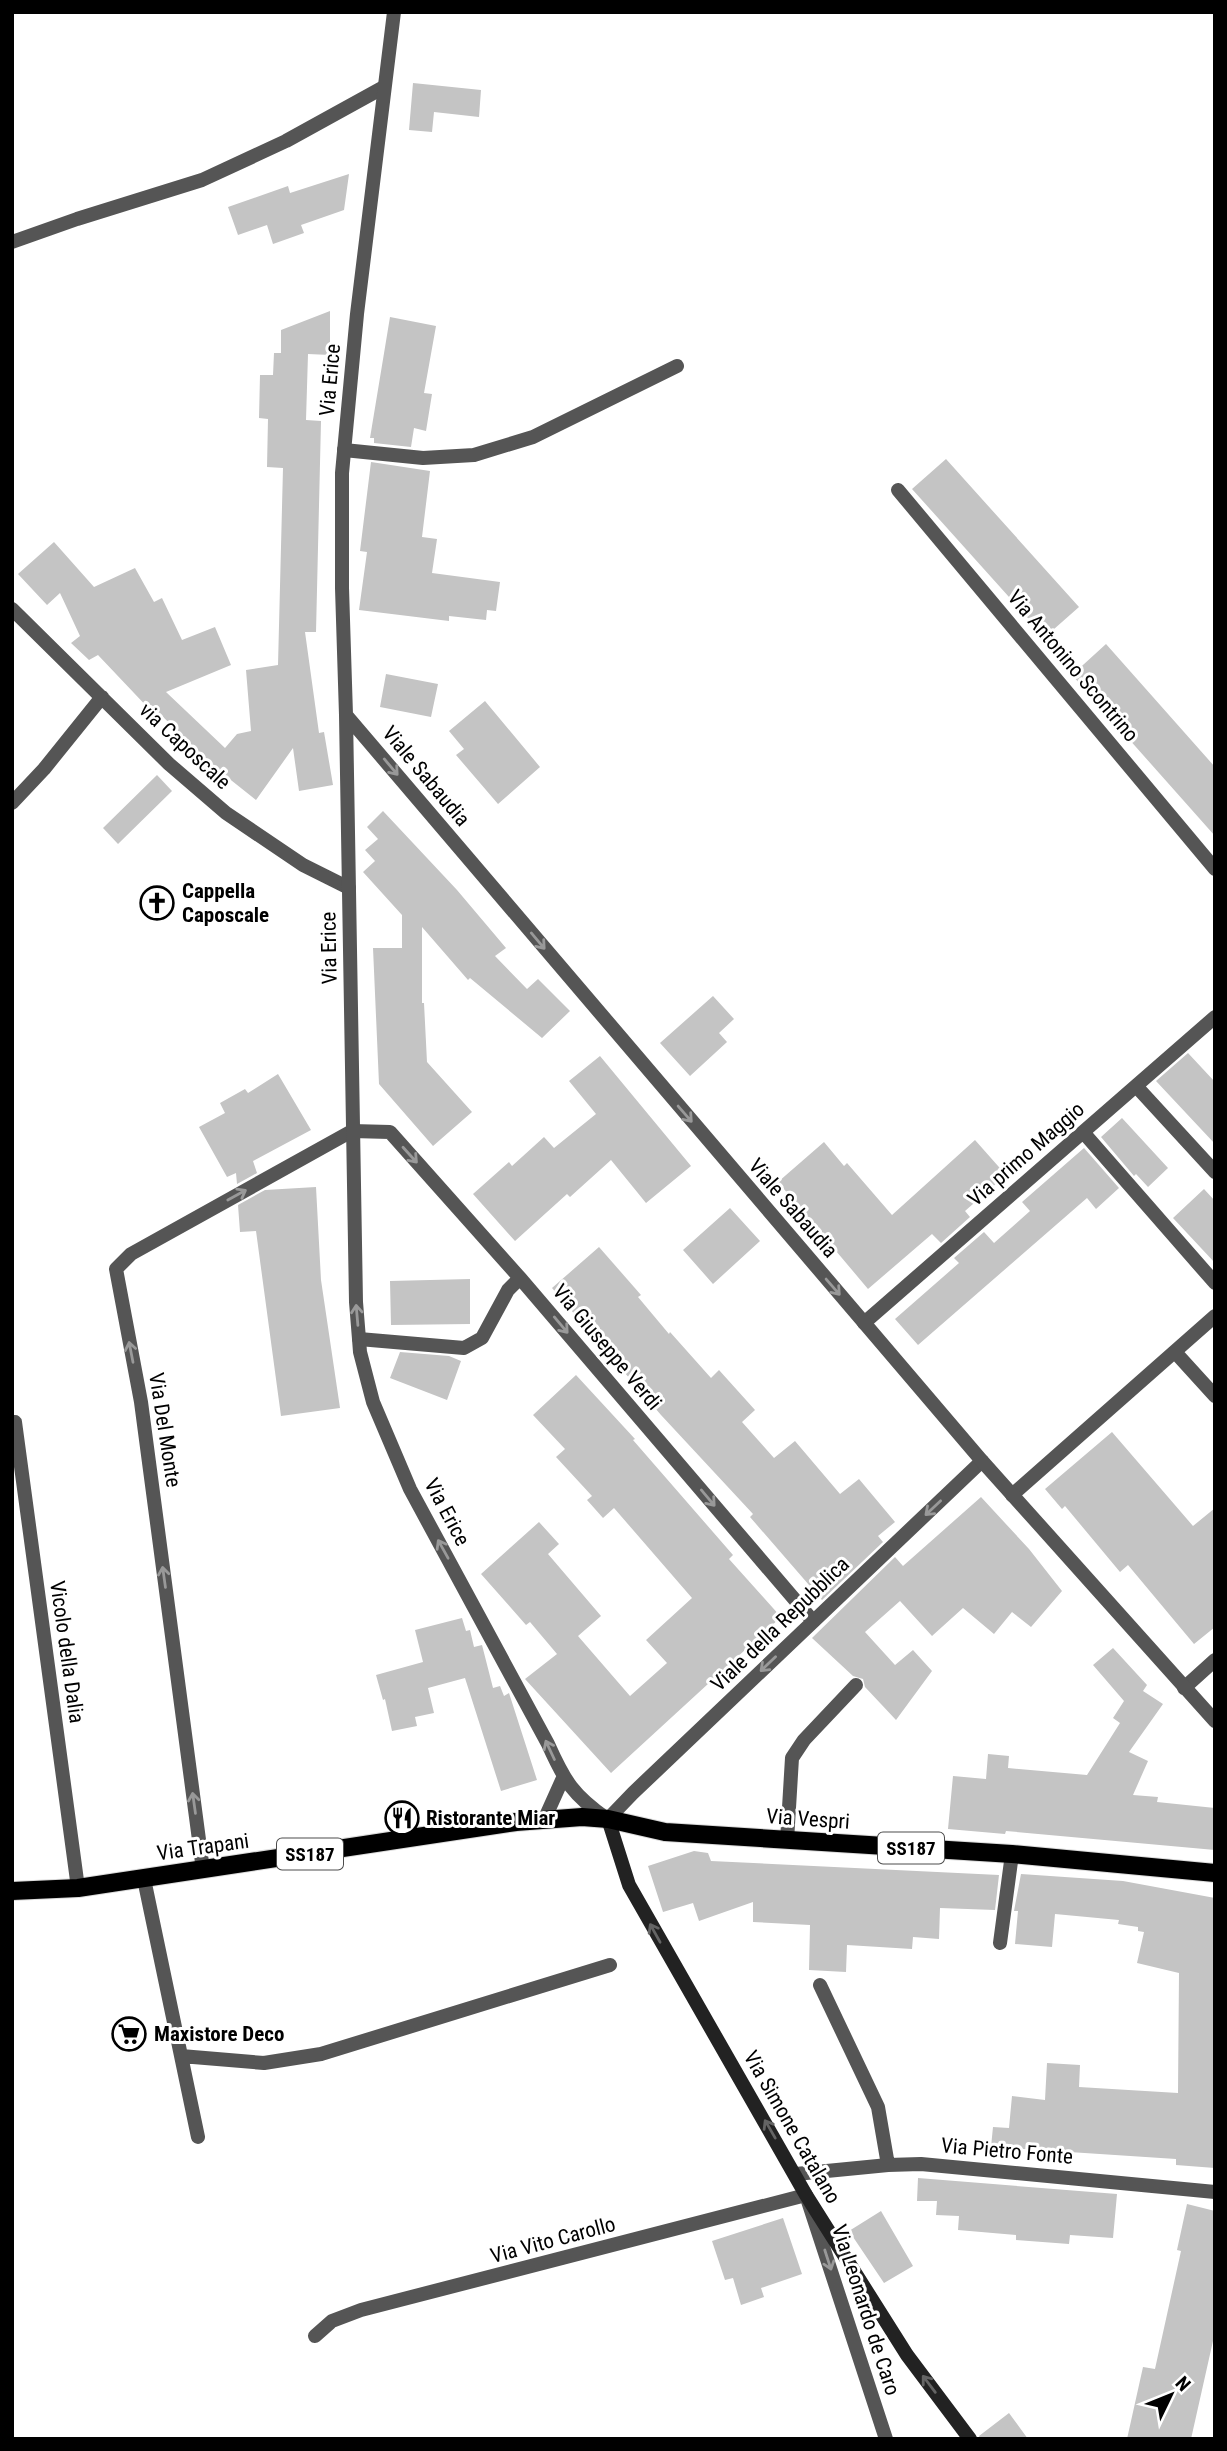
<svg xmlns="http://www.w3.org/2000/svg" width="1227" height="2451" font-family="'Roboto Condensed',sans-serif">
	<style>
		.building { fill: #c4c4c4 }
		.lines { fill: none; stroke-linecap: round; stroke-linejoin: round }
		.primary-casing { stroke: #dbdbdb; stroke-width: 20 }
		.minor { stroke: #555; stroke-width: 14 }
		.tertiary { stroke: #555; stroke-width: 14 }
		.secondary { stroke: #222; stroke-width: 14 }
		.primary { stroke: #000; stroke-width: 18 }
		.oneway { stroke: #999 }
		.oneway2 { stroke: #646464 }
		.labels { text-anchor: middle; stroke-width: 6; stroke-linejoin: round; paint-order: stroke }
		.shield { fill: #fff; stroke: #4c4c4c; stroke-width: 2 }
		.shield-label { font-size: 19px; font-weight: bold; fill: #000 }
		.street-label { font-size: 21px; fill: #000; stroke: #fff }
		.poi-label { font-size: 21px; font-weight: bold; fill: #000; stroke: #fff; text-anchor: start }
	</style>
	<rect width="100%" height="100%" fill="#fff"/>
	<path class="building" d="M413 83 481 90 479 117 434 112 432 132 409 130Z
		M349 174 344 210 301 225 304 233 273 244 267 225 238 235 228 207 288 186 290 193Z
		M330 311V355L308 354 306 420 321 421 316 632H305L319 733 324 732 333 785 299 791 293 748 256 800 212 765 155 709 152 712 98 655 89 660 71 643 80 636 60 593 47 605 18 574 54 542 94 587 135 568 154 602 162 598 182 640 215 627 231 665 166 692 225 748 237 734 251 731 246 670 278 665 283 468 267 467 268 419 259 418 260 375H273L274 353H281V330Z
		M390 317 436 326 424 393 432 394 426 431 414 428 411 447 374 443V438H370Z
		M946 459 1079 607 1045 637 912 489Z
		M371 462 430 471 422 537 437 539 432 573 500 582 496 611 487 610 486 620 449 616V621L359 610 367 552 360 551Z
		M1106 644 1215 767V836L1072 675Z
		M386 674 438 684 431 717 380 707Z
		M485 701 540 767 498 804 456 755 464 749 449 731Z
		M157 775 172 791 118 844 103 828Z
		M383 811 457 890 506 948 495 956 527 989 538 979 570 1011 542 1038 470 978 468 980 422 927V1003H424L427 1062 472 1112 433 1146 379 1084 373 948H402V915L363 872 375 861 365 850 378 839 367 827Z
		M713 996 734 1019 719 1033 727 1042 690 1076 660 1043Z
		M1188 1053 1215 1082V1144L1156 1081Z
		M600 1056 691 1166 646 1203 611 1160 570 1197 567 1194 515 1241 473 1194 509 1162 512 1166 544 1137 554 1148 596 1114 569 1081Z
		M278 1074 311 1130 253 1161 257 1173 237 1184 236 1173 227 1177 199 1127 225 1113 220 1103 245 1089 248 1093Z
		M1122 1118 1168 1168 1148 1187 1136 1174 1134 1176 1101 1137Z
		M975 1140 1006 1175 965 1211 970 1217 941 1243 932 1234 868 1289 778 1182 824 1142 844 1166 847 1163 892 1215Z
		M1084 1148 1119 1188 1096 1209 1087 1198 918 1345 895 1319 959 1263 954 1258 984 1232 994 1243 1030 1211 1022 1202Z
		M316 1187 321 1280 340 1408 281 1416 256 1231 240 1232 238 1205 265 1190Z
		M1204 1189 1215 1201V1263L1173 1218Z
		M730 1208 760 1241 713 1284 683 1250Z
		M599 1247 641 1295 638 1297 669 1334 670 1332 711 1378 719 1370 755 1410 742 1422 774 1458 795 1441 840 1494 859 1479 895 1522 878 1536 883 1542 822 1600 750 1517 753 1514 661 1415 552 1288Z
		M470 1279V1324L391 1325 390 1281Z
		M400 1352 449 1356 461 1361 447 1400 390 1378Z
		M576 1375 635 1439 633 1440 733 1555 729 1559 781 1617 611 1773 525 1679 557 1654 530 1622 526 1625 481 1574 539 1522 559 1544 548 1554 601 1616 578 1636 630 1696 667 1663 646 1640 692 1598 614 1508 603 1518 587 1500 592 1496 556 1457 565 1449 533 1415Z
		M1112 1432 1193 1526 1215 1508V1627L1194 1644 1128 1565 1120 1572 1065 1506 1062 1509 1045 1489Z
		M981 1497 1029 1549 1062 1591 1031 1627 1012 1612 994 1634 963 1608 932 1636 900 1601 865 1632 895 1665 913 1650 932 1671 896 1720 865 1687 863 1679 853 1676 812 1638 895 1557 903 1566Z
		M462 1618 466 1631 470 1630 474 1647 482 1645 493 1688 500 1686 504 1696 509 1693 537 1780 501 1791 465 1678 428 1688 434 1713 415 1717 417 1726 392 1731 385 1699 383 1700 376 1675 423 1662 415 1630Z
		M1113 1648 1147 1685 1143 1691 1163 1704 1129 1752 1148 1761 1133 1795 1158 1797 1157 1802 1215 1808V1850L1006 1831 1005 1834 948 1829 953 1776 986 1779 988 1754 1009 1756 1008 1768 1087 1775 1120 1723 1113 1718 1124 1701 1093 1665Z
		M694 1851 708 1853 711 1861 999 1875 995 1910 940 1908 939 1939 913 1937 912 1949 847 1945 846 1972 809 1970 810 1925 753 1922V1902L699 1921 693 1903 663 1912 648 1866Z
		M1021 1874 1123 1881 1215 1898V2168L1176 2165V2159L991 2147 993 2127 1009 2128 1012 2096 1045 2100 1047 2063 1080 2065 1079 2087 1178 2093 1179 1973 1137 1963 1144 1932 1138 1931V1927L1118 1924 1119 1920 1055 1914 1052 1947 1015 1944 1018 1911H1014Z
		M918 2178 1117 2194 1113 2238 1070 2235 1069 2244 1016 2240V2235L958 2230 959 2216 936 2215 937 2201H917Z
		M1187 2204 1215 2211V2332L1191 2439H1127L1143 2367 1155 2369 1181 2251 1177 2250Z
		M881 2211 913 2266 884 2283 849 2231Z
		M783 2218 802 2274 761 2288 764 2297 741 2305 733 2278 725 2280 712 2241Z
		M1009 2413 1028 2439H980L979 2436Z"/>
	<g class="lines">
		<defs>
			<path id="primary" d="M12 1891 78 1888 516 1822 582 1817 608 1819 665 1832 1012 1854 1215 1873"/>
		</defs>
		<use href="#primary" class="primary-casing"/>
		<path class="minor" d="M12 242 77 219 202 180 286 141 384 87
			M344 450 423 458 474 455 533 437 677 366
			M898 490 1215 869
			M12 609 169 764 226 813 303 865 349 888
			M12 803 44 769 102 697
			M1136 1086 1215 1172
			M1083 1132 1215 1283
			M864 1323 1215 1017
			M359 1339 464 1348 482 1338 508 1290 520 1278
			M1175 1352 1215 1396
			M15 1422 78 1888
			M1012 1495 1215 1316
			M1184 1688 1215 1660
			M608 1819 633 1793 982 1461
			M787 1841 792 1758 804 1740 856 1685
			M203 1870 141 1402 116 1269 131 1254 352 1131 390 1132 520 1278 813 1621
			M144 1879 198 2137
			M1000 1943 1012 1854
			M820 1985 878 2107 888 2165
			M181 2056 264 2063 321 2054 610 1965
			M796 2174 888 2165 921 2164 1215 2192
			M315 2336 332 2321 361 2310 806 2195 886 2439"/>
		<path class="tertiary" d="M394 12 357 314 342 473V588L346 715 356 1302 359 1339 360 1352 373 1402 410 1489 548 1744C565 1782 573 1795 607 1819
			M346 715 982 1461 1215 1721
			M545 1818 563 1778"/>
		<path class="secondary" d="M608 1819 629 1885 806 2195 907 2355 970 2439"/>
		<use href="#primary" class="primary"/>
	</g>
	<defs><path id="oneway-shaft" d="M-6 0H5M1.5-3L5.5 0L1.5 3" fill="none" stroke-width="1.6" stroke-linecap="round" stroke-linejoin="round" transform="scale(1.75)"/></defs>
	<g class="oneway">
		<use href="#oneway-shaft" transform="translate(391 767) rotate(50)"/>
		<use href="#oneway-shaft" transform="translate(538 941) rotate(50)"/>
		<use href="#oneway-shaft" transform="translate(685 1114) rotate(49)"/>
		<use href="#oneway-shaft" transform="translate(410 1155) rotate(48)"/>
		<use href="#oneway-shaft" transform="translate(237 1195) rotate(-29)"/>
		<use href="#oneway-shaft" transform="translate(833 1287) rotate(49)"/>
		<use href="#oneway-shaft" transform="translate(357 1315) rotate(-95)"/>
		<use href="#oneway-shaft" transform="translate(561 1325) rotate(50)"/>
		<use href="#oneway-shaft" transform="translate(131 1352) rotate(-101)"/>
		<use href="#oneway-shaft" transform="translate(708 1498) rotate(50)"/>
		<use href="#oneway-shaft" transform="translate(933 1508) rotate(137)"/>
		<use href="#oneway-shaft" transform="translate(443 1549) rotate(-119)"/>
		<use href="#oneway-shaft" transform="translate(164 1577) rotate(-98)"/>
		<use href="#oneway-shaft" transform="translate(768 1664) rotate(136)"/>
		<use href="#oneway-shaft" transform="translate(550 1750) rotate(-115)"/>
		<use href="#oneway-shaft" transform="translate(194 1803) rotate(-98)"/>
		<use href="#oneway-shaft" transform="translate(828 2260) rotate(72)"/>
	</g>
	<g class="oneway2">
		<use href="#oneway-shaft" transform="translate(655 1933) rotate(-119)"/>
		<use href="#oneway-shaft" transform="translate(770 2129) rotate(-120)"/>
		<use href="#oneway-shaft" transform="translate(929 2384) rotate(-127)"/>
	</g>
	<defs>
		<symbol id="church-ring" viewBox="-11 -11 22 22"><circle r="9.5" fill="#fff" stroke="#000" stroke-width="1.5"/><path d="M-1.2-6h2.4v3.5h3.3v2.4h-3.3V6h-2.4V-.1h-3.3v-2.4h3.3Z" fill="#000"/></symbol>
		<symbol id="restaurant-ring" viewBox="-11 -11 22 22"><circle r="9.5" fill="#fff" stroke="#000" stroke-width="1.5"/><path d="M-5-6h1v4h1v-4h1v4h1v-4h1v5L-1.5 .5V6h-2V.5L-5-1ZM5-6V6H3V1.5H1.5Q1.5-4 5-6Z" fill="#000"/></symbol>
		<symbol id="supermarket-ring" viewBox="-11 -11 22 22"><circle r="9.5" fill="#fff" stroke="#000" stroke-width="1.5"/><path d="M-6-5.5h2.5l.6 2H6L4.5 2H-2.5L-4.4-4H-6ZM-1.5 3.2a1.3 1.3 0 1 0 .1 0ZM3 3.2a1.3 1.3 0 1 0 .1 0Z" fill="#000"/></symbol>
	</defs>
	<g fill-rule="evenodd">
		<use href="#church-ring" x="138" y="884" width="38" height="38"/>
		<use href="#restaurant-ring" x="383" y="1799" width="38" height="38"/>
		<use href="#supermarket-ring" x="110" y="2015" width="38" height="38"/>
	</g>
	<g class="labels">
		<g class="shield">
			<rect x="878" y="1832.5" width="66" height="31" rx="5"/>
			<rect x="277" y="1838.5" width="66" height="31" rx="5"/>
		</g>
		<g class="shield-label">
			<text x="911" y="1855">SS187</text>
			<text x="310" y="1861">SS187</text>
		</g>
		<g class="street-label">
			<text transform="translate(330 380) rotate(-85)" y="7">Via Erice</text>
			<text transform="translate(1073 666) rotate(50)" y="7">Via Antonino Scontrino</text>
			<text transform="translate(185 746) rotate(43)" y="7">via Caposcale</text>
			<text transform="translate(426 776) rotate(50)" y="7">Viale Sabaudia</text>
			<text transform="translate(329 948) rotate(-91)" y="7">Via Erice</text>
			<text transform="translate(1026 1154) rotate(-41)" y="7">Via primo Maggio</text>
			<text transform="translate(793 1208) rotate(49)" y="7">Viale Sabaudia</text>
			<text transform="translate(607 1347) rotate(50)" y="7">Via Giuseppe Verdi</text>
			<text transform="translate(165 1430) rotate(81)" y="7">Via Del Monte</text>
			<text transform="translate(447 1512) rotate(62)" y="7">Via Erice</text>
			<text transform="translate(780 1624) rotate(-44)" y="7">Viale della Repubblica</text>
			<text transform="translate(67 1652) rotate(82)" y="7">Vicolo della Dalia</text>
			<text transform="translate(808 1819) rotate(4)" y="7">Via Vespri</text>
			<text transform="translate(203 1847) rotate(-8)" y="7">Via Trapani</text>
			<text transform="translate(792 2127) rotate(60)" y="7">Via Simone Catalano</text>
			<text transform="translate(1007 2151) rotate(5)" y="7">Via Pietro Fonte</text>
			<text transform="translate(553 2240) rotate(-15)" y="7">Via Vito Carollo</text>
			<text transform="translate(866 2310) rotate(72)" y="7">Via Leonardo de Caro</text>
		</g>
		<g class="poi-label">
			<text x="182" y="898">Cappella<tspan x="182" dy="24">Caposcale</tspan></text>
			<text x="426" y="1825">Ristorante Miar</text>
			<text x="154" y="2041">Maxistore Deco</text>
		</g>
	</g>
	<rect width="1227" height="2451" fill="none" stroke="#000000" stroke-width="28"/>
	<g transform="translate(1171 2395) rotate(47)" stroke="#ffffff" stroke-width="5" paint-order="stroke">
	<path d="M0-5L12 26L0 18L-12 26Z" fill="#000000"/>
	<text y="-10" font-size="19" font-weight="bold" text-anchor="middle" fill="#000000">N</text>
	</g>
</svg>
